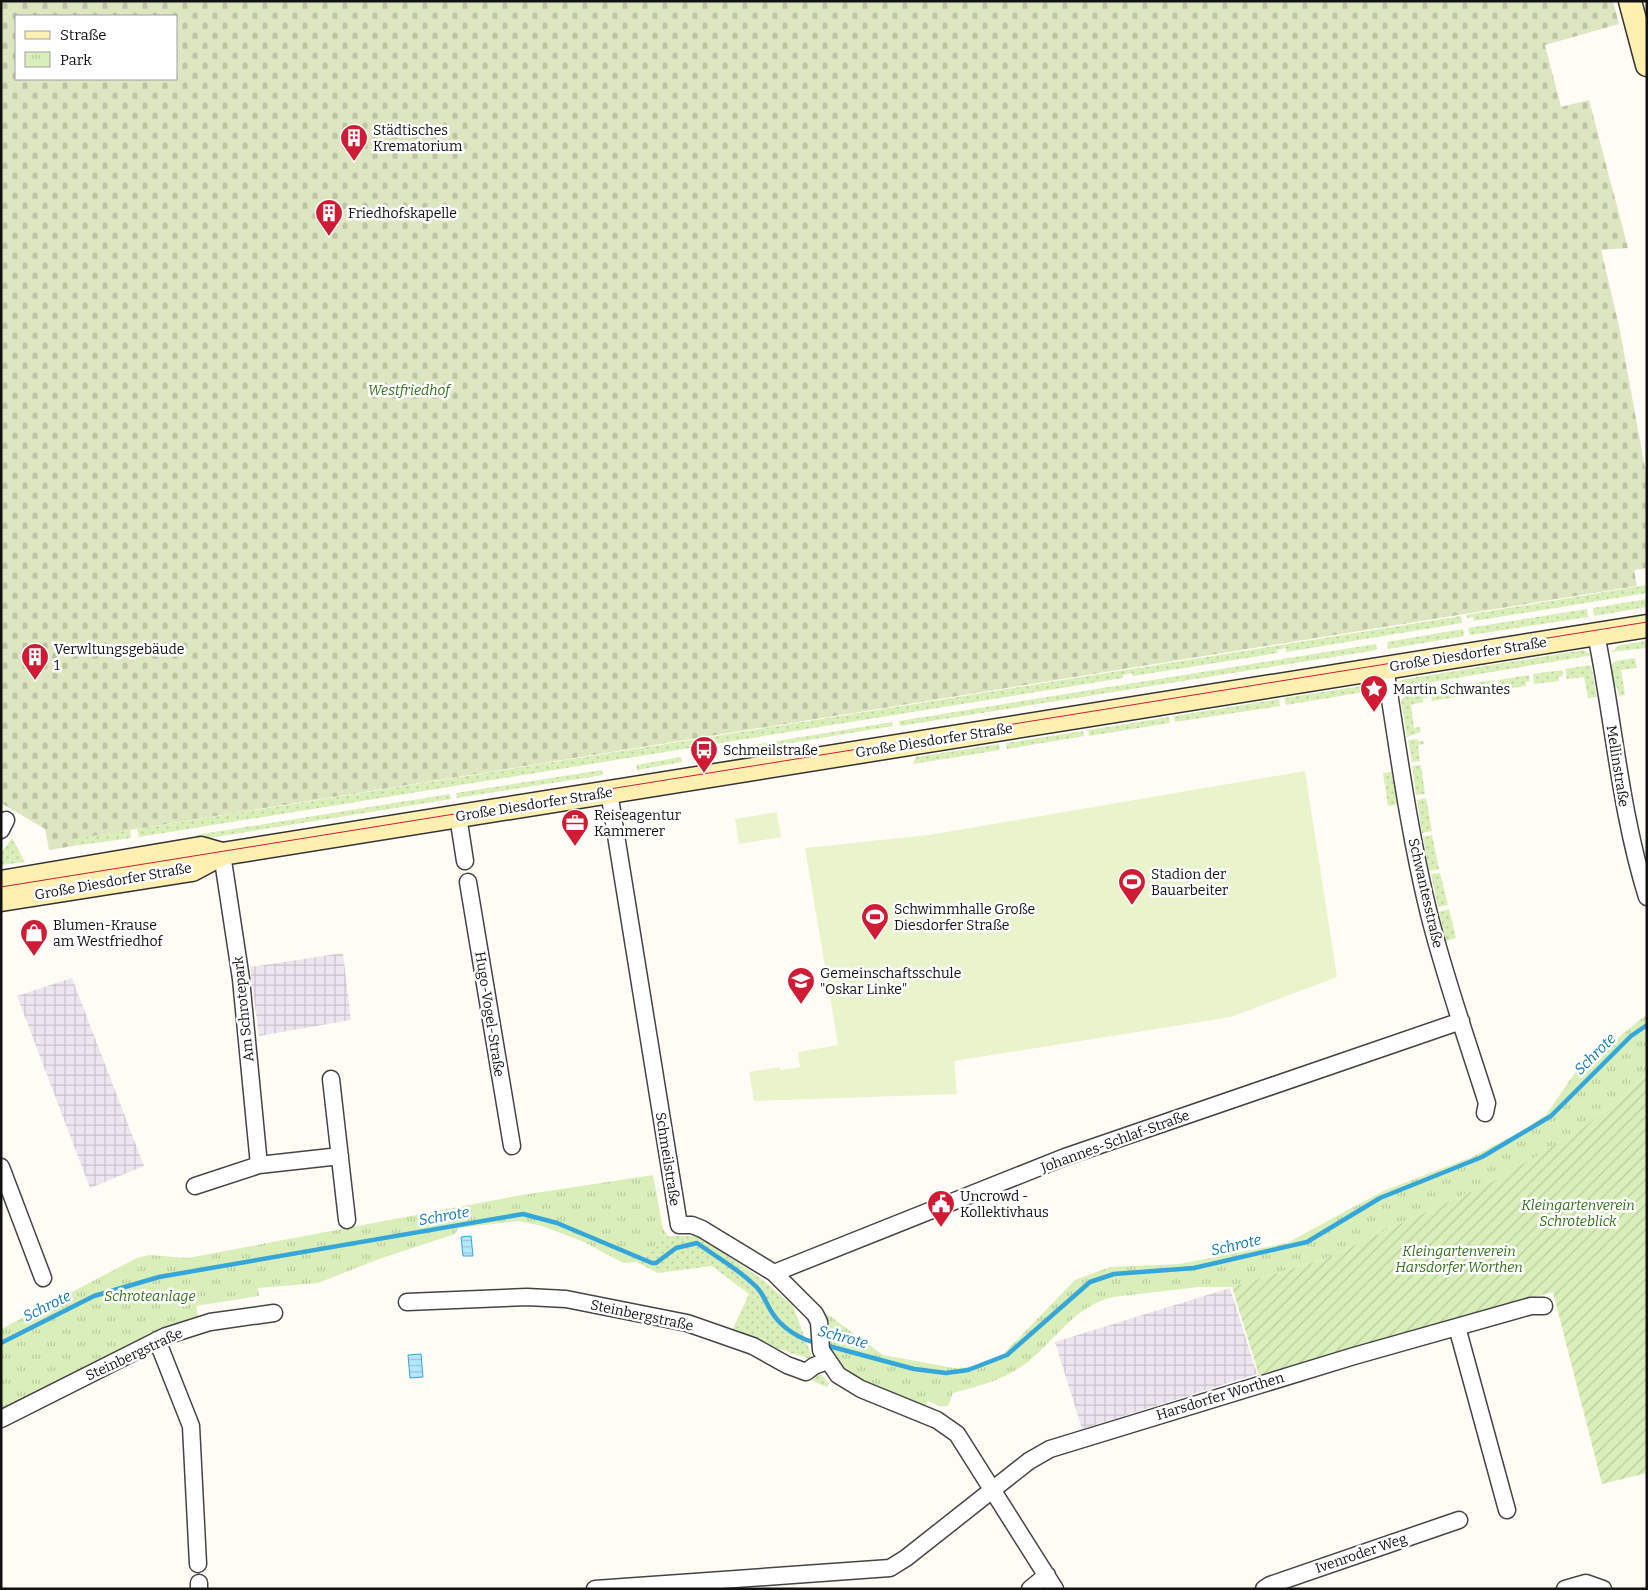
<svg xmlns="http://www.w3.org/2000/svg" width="1648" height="1590" font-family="Bitter,serif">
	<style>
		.industrial { fill: url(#industrial-grid) }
		.grass { fill: url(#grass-dots) }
		.cemetery { fill: url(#cemetery-stones); fill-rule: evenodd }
		.park { fill: url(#park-tufts) }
		.garden { fill: url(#garden-furrows) }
		.pitch { fill: #eaf4cc }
		.water { fill: url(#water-rules); stroke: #34a6d9 }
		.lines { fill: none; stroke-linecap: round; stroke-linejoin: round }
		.stream { stroke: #34a6d9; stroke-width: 4.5 }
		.street-casing { stroke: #444; stroke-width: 19 }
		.secondary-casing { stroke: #333; stroke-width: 25 }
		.street { stroke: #fff; stroke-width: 16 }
		.secondary { stroke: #ffefb0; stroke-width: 22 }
		.tram { stroke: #cf1b33; stroke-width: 1 }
		.labels { text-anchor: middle; stroke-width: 5; stroke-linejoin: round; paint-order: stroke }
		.poi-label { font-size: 14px; fill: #111; stroke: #fff; text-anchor: start }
		.park-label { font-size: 14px; font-style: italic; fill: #33701a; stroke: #fff }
		.street-label { font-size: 14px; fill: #111; stroke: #fff }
		.water-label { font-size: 15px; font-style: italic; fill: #0d77b0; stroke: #fff }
	</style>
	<defs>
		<pattern id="industrial-grid" width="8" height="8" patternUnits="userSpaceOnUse" patternTransform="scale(1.25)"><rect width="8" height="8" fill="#ede5ef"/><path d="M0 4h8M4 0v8" fill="none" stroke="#cac3cc"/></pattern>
		<pattern id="grass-dots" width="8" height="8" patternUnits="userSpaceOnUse" patternTransform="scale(1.25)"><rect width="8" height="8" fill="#d9eeb9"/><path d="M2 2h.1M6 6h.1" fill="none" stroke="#b9cb9e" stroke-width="1.8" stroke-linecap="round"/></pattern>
		<pattern id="cemetery-stones" width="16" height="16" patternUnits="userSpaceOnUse" patternTransform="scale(1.25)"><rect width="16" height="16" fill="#dde5c1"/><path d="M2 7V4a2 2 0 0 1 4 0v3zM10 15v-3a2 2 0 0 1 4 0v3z" fill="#bdc3a5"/></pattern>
		<pattern id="park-tufts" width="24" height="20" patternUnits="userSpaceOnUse" patternTransform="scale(1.25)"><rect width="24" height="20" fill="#d9eeb9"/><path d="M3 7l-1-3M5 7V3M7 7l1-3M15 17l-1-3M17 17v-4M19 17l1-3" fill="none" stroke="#b9cb9e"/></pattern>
		<pattern id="garden-furrows" width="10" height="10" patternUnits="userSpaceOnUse" patternTransform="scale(1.25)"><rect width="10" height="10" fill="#d9eeb9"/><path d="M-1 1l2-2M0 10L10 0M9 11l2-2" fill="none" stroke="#b9cb9e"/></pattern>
		<pattern id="water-rules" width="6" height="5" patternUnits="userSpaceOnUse" patternTransform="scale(1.25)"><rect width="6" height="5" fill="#b4e7fb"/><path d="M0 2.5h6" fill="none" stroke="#9ac5d6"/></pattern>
	</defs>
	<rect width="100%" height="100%" fill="#fffcf5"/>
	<path class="industrial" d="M343 953 351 1020 259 1036 250 967Z
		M72 978 144 1166 90 1188 17 996Z
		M1230 1288 1257 1374 1082 1429 1055 1342Z"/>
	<path class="grass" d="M1647 585V593L1474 621 1473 617 1467 618 1466 615Z
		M1647 599V607L1594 616 1593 608Z
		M1587 609 1588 617 1470 635 1468 628Z
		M1461 616 1462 623 1286 652V648L1277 650 1278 653 1133 676 1132 673 1123 675V678L139 837 137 829Z
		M1463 629 1464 636 1388 649 1387 642Z
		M1647 641V648L1611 652 1620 645Z
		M1376 644 1377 650 900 726 899 721Z
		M1583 650 1593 655 1396 688 1399 681 1406 679Z
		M1635 658 1637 668 1621 670 1625 695 1619 696 1617 687H1614L1611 665 1616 661Z
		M1591 665 1597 697 1588 698 1584 677 1567 679 1565 669Z
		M1562 670 1563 676 1558 677 1559 681 1534 684 1533 674Z
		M1529 675 1530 681 1526 682V686L1499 690 1498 680Z
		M1494 680 1495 687 1491 688V691L1464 696 1463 685Z
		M1375 684 1382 689 1286 705 1284 698Z
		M1459 686 1460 692 1455 693 1456 697 1432 701 1430 690Z
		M1426 691 1427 698H1423V702L1411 705 1414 728 1420 727 1421 732 1407 737 1401 700 1407 694Z
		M1279 699 1280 706 1175 722 1174 716Z
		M1169 717 1170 723 1089 736 1088 730Z
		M892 722 893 726 724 754 723 750Z
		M1083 731 1084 736 1007 749 1006 743Z
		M1417 739 1418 741H1423L1424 744 1418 745 1420 761 1412 762 1408 740Z
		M999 744 1000 750 913 764 916 757Z
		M681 757 682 762 637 770 636 765Z
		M1421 765 1425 794 1416 795 1412 766Z
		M602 770 603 775 457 798 456 793Z
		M1392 772 1398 805 1388 806 1383 773Z
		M450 794 451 799 197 840 196 835Z
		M1426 798 1432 831 1422 833 1417 800Z
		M130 830 131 838 73 846V839Z
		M1432 835 1439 869 1429 871 1423 837Z
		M12 838 25 862 1 865V853Z
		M1440 873 1448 905 1438 907 1431 874Z
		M1449 909 1456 938 1446 941 1439 912Z
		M668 1236H698L703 1239 763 1280 793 1306 813 1360 731 1333 749 1294 712 1266 658 1273 636 1262Z
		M816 1373H820L829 1384 827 1387 812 1381Z"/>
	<path class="cemetery" d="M1 1H1613L1619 24 1545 45 1561 107 1589 100 1628 248 1601 250 1619 326 1647 479V568L1634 570 1637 586 74 839 73 846 49 850 45 829 1 803ZM16 16H176V79H16Z"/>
	<path class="park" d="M1647 1014V1075L1582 1129 1523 1165 1498 1179 1324 1259 1232 1287H1199L1113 1297C1075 1306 1056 1339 1028 1362 1006 1379 979 1386 953 1393L948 1406H940L928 1401 925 1407 846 1372C825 1353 827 1340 826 1313L883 1355 954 1368 973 1367 1003 1354 1075 1280 1110 1267 1179 1264 1287 1243 1383 1191 1472 1157 1520 1132 1546 1115 1574 1074Z
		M653 1175 663 1229 668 1236 636 1262 623 1263 584 1242 542 1226 519 1221 458 1228 455 1234 379 1259 318 1283 258 1288 259 1296 196 1306 199 1320 1 1413V1329L137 1258 149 1255 188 1258 516 1196Z"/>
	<path class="garden" d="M1647 1075V1473L1602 1484 1553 1292 1259 1375 1232 1287 1324 1259 1498 1179 1582 1129Z"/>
	<path class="pitch" d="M1305 771 1337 977 1231 1017 954 1061 957 1094 754 1101 749 1072 780 1067V1070L800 1067 798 1052 838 1045 805 848 929 835Z
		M777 812 781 837 739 844 735 819Z"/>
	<path class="water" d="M471 1236 473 1256H463L461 1237Z
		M421 1354 423 1377 410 1378 408 1355Z"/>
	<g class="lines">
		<path class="stream" d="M1 1343 94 1296 159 1277 523 1214 557 1223 652 1263H656L676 1248 697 1243C715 1256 735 1267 751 1282 763 1291 765 1302 773 1314 782 1328 801 1340 817 1343
			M825 1345 914 1369 946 1373 968 1370 1007 1355 1090 1282 1114 1274 1194 1268 1307 1242 1380 1198 1482 1157 1551 1116 1631 1036 1647 1025"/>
		<defs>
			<path id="street" d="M1596 634C1614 722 1620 811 1647 897
				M1385 667C1398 749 1409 833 1429 914 1445 978 1467 1040 1487 1103L1485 1113
				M609 792 679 1225H692L702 1229 774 1273 815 1314 819 1322 821 1350 838 1375 861 1389 937 1420 957 1434 1055 1589
				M458 816 465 861
				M1 830 6 820
				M468 882 512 1146
				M331 1079 347 1220
				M259 1165 340 1156
				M1 1167 43 1278
				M195 1186 259 1165 241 979 222 854
				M774 1273 1065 1157 1461 1021
				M407 1302 527 1297 566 1299 687 1323 753 1346 787 1365 806 1372 814 1366 827 1361
				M1457 1327 1507 1510
				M157 1340 191 1426 198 1564
				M1 1419 166 1336 210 1322 274 1313
				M199 1589V1583
				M595 1589 890 1568 906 1558 1029 1461 1050 1449 1354 1356 1531 1306H1544
				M1030 1589 1047 1575
				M1264 1589 1270 1585 1459 1520
				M1565 1589 1586 1583 1603 1589"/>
			<path id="secondary" d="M1630 1 1647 65
				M1 882 201 848 222 854
				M1 900 192 870 222 854 1647 626"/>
		</defs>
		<use href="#street" class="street-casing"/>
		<use href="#secondary" class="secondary-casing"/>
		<use href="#street" class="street"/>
		<use href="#secondary" class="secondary"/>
		<path class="tram" d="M1 887 1647 622"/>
	</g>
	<defs>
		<symbol id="building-pin" viewBox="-11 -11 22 30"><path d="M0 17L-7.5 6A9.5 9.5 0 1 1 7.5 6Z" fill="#cf1b33" stroke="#fff"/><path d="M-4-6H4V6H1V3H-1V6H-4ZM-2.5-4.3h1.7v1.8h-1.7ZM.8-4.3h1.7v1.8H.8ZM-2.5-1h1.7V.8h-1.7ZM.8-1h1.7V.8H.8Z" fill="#fff"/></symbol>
		<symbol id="sight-pin" viewBox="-11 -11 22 30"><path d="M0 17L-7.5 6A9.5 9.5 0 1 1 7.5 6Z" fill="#cf1b33" stroke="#fff"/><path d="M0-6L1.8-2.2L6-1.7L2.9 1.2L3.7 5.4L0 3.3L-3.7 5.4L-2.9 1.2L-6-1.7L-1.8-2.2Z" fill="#fff"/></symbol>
		<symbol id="bus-pin" viewBox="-11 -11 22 30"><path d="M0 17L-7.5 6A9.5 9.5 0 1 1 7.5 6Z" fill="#cf1b33" stroke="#fff"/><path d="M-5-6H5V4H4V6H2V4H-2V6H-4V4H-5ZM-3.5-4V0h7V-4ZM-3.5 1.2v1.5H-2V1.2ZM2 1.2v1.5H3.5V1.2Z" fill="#fff"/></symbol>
		<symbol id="office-pin" viewBox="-11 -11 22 30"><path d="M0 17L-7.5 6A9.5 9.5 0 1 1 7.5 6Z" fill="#cf1b33" stroke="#fff"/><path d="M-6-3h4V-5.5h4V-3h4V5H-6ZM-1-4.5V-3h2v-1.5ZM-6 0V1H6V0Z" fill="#fff"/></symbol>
		<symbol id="stadium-pin" viewBox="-11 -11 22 30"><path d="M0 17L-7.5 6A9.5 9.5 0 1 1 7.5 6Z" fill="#cf1b33" stroke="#fff"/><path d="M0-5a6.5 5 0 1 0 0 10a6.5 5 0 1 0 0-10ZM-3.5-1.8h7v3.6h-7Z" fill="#fff"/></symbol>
		<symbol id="shop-pin" viewBox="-11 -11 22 30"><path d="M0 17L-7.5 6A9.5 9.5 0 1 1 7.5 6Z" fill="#cf1b33" stroke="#fff"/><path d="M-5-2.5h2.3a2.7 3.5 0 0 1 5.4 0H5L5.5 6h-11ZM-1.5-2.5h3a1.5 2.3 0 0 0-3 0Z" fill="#fff"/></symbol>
		<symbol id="school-pin" viewBox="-11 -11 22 30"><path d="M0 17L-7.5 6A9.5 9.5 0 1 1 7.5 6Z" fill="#cf1b33" stroke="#fff"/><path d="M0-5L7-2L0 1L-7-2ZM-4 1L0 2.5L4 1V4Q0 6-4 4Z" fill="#fff"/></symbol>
		<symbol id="civic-pin" viewBox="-11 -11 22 30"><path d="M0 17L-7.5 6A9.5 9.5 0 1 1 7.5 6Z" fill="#cf1b33" stroke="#fff"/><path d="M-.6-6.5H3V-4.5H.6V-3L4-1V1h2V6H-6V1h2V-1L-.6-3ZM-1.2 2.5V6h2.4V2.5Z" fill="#fff"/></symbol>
	</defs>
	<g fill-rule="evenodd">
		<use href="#building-pin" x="338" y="122" width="32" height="43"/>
		<use href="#building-pin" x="313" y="197" width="32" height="43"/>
		<use href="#building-pin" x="19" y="641" width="32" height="43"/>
		<use href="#sight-pin" x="1358" y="673" width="32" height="43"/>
		<use href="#bus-pin" x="688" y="734" width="32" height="43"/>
		<use href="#office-pin" x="559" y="807" width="32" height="43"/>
		<use href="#stadium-pin" x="1116" y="866" width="32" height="43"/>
		<use href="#stadium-pin" x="859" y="901" width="32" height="43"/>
		<use href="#shop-pin" x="18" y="917" width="32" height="43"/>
		<use href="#school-pin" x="785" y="965" width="32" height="43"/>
		<use href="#civic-pin" x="925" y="1188" width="32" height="43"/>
	</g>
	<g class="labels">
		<g class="poi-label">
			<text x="373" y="135">Städtisches<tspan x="373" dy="16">Krematorium</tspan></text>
			<text x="348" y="218">Friedhofskapelle</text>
			<text x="54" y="654">Verwltungsgebäude<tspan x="54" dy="16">1</tspan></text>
			<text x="1393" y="694">Martin Schwantes</text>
			<text x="723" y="755">Schmeilstraße</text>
			<text x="594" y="820">Reiseagentur<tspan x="594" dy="16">Kammerer</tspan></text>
			<text x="1151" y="879">Stadion der<tspan x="1151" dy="16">Bauarbeiter</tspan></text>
			<text x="894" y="914">Schwimmhalle Große<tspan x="894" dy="16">Diesdorfer Straße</tspan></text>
			<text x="53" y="930">Blumen-Krause<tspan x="53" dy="16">am Westfriedhof</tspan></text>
			<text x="820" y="978">Gemeinschaftsschule<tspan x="820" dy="16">"Oskar Linke"</tspan></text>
			<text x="960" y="1201">Uncrowd -<tspan x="960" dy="16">Kollektivhaus</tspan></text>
		</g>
		<g class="park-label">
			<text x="409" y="395">Westfriedhof</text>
			<text x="1578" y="1210">Kleingartenverein<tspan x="1578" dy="16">Schroteblick</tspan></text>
			<text x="1459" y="1256">Kleingartenverein<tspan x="1459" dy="16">Harsdorfer Worthen</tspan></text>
			<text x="150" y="1301">Schroteanlage</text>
		</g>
		<g class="street-label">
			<text transform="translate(1468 654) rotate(-9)" y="5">Große Diesdorfer Straße</text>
			<text transform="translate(934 740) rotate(-9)" y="5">Große Diesdorfer Straße</text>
			<text transform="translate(1618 766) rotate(81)" y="5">Mellinstraße</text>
			<text transform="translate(534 804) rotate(-9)" y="5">Große Diesdorfer Straße</text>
			<text transform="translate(113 881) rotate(-10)" y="5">Große Diesdorfer Straße</text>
			<text transform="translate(1426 893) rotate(77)" y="5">Schwantesstraße</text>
			<text transform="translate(243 1009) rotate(-96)" y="5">Am Schrotepark</text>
			<text transform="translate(490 1014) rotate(81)" y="5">Hugo-Vogel-Straße</text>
			<text transform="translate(1115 1141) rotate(-20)" y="5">Johannes-Schlaf-Straße</text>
			<text transform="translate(668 1159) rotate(81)" y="5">Schmeilstraße</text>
			<text transform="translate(642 1315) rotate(12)" y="5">Steinbergstraße</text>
			<text transform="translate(134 1354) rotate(-25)" y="5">Steinbergstraße</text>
			<text transform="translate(1220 1396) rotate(-17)" y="5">Harsdorfer Worthen</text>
			<text transform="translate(1361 1553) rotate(-19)" y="5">Ivenroder Weg</text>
		</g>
		<g class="water-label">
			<text transform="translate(1595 1054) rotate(-45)" y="5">Schrote</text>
			<text transform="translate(444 1216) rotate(-10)" y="5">Schrote</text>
			<text transform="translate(1236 1245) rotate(-13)" y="5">Schrote</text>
			<text transform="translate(47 1306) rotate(-26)" y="5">Schrote</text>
			<text transform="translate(843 1337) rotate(15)" y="5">Schrote</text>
		</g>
	</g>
	<rect width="1648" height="1590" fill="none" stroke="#111111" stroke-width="5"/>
	<rect x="15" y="15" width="162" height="65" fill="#ffffff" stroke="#a0a0a0"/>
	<rect x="25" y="31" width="25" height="8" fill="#ffefb0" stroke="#a0a0a0"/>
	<text x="60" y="40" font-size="15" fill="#111111">Straße</text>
	<rect x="25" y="52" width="25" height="15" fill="url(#park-tufts)" stroke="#a0a0a0"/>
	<text x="60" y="65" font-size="15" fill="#111111">Park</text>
</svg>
